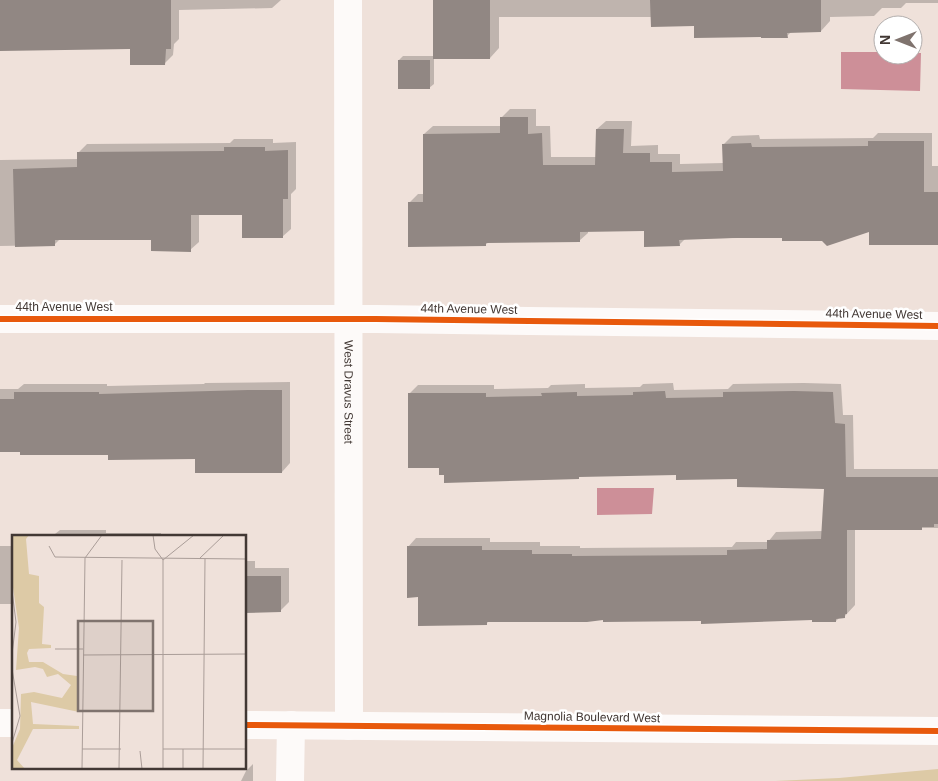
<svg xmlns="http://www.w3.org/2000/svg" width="938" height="781" font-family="Arial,sans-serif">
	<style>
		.green { fill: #ddcaa6 }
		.water { fill: #cd8f98 }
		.shadow { fill: #0003 }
		.building { fill: #918783 }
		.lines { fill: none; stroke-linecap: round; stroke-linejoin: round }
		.minor { stroke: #fdfaf9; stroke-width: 28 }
		.tertiary { stroke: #fdfaf9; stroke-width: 28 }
		.cycleway-casing { stroke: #fff; stroke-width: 9 }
		.cycleway { stroke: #e8590c; stroke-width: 6 }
		.labels { text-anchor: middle; stroke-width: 5; stroke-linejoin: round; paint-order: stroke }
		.street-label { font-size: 12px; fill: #423834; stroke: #fff }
		.inset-road { fill: none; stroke: #aa9d98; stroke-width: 1 }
		.view { fill: #7f736e; fill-opacity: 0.15; stroke: #7f736e; stroke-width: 2.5 }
		.inset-edge { fill: none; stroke: #423834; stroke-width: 2.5 }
	</style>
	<rect width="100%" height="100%" fill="#efe1da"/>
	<path class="green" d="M938 769V781H775L839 778Z"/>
	<path class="water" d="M841 52H883V55H913V53H921L920 91 841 89Z
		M597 488H654L652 514 597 515Z"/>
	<path class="shadow" d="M0 0H281L272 8 179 10V39L174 44 173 55 165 63 131 48 0 49Z
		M434 0H938V3H906L901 8H882L874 16 830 17V21L821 31H792L787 36 652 17H499V48L490 58H434V84L429 88 399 60 403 56H434Z
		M510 109H536V126H550L551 157H597V129L606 121H632L631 146 658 145V154H680V164L724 163V144L732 136 759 135 760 139 873 138 878 133H932V166H938V243L870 231 822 239 783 237 685 239 679 245 645 230 588 231V233L579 241 489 242 485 245 409 203 418 194H425L424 134 433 126H501V118Z
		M234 139H273V143L296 142V189L291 194V229L282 237 243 214H199V242L190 250 152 239H60L54 245 0 246V160L78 159V153L87 144 230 143Z
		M290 382V463L282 472 196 458 110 453 0 451V389H18L24 384H107V386L204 384 205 383Z
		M673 383 674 390 728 389 733 384 804 383 841 384 843 415H853L854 469H938V528H855V605L844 617H840L836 621 813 619H604L490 620 486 624 419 596 408 547 416 538H490V542H540V546H580V548L732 547 736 542H768L776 532 823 531 826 487 738 478 677 474 580 476 445 474 440 467 409 394 418 385H494V389L548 388 551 385 585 384V388L640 387 643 384Z
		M60 530H106V533H161V536H27L29 534H55Z
		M0 546H14V604H0Z
		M245 561H255V568H289V602L280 611H245Z
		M253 764V781H241L246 771Z"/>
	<path class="building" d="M0 0H171V49H166L165 65H130V49L0 51Z
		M433 0H490V59H433Z
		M650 0H821V32L787 33 788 38H761V37L694 38V26L651 27Z
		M398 60H430V89H398Z
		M500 117H528V134L542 133 543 165H595L596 129H624L623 153H650V162H672V172L723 171 722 144 751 143 752 147 868 146V141H924V192H938V245H869V232L827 246 822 241H782V238H732L679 240 680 246 644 247V231L580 232V242L486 243V246L408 247V202H423V134L500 133Z
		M224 147H265V151L288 150V199H283V238H242V215H191V252L151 251V240H55V246L15 247 13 169 77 167V152L224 151Z
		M248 390H282V473H195V459L108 460V455H20V452H0V399H14V392H99V394Z
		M665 391 666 398 723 397V392L794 391 833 392 835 423 845 424 846 477H938V524H934V527H922V530H847V614H845V618L836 619V622H812V620L701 624V621L603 622V620L587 622H487V625L418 626V597L407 598V546H482V550H532V554H572V556L727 555V550L767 549V540L821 539 824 489 737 487V479L676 480V475L579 477V479L444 483V475H439V468H408V393H486V397L542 396 541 393 577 392V396L633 395V392Z
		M245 576H281V612L245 613Z"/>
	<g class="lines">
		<g class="minor">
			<path id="s1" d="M348 0 349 726"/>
			<path d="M0 319H376L938 326"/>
			<path d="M290 781 291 725"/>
		</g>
		<path class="tertiary" d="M0 723H14
			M245 725 938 731"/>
		<defs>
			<path id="cycleway" d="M0 319H376L938 326
				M245 725 938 731"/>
		</defs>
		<use href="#cycleway" class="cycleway-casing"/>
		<use href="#cycleway" class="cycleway"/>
	</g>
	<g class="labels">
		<g class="street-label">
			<text x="64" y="311">44th Avenue West</text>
			<text transform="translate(469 309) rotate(1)" y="4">44th Avenue West</text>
			<text transform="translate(874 314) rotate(1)" y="4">44th Avenue West</text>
			<text dy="4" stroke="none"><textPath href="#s1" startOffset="392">West Dravus Street</textPath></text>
			<text transform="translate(592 717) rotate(1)" y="4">Magnolia Boulevard West</text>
		</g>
	</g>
	<g transform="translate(12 535)">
		<rect width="234" height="234" fill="#efe1da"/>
		<path d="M0 0H17L14 4 17 39 27 41V68L32 72 30 109 39 110V113L17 114 15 118 17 127H31L51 139 65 141 67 177 19 167 21 189 67 191V194H21L5 225 13 234H0V213L8 194 9 159 22 157 50 163 59 150 46 139 35 142 31 134 23 132 4 135 7 93 0 46Z" fill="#ddcaa6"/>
		<path class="inset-road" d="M141 0 143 14 151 25V234M37 11 43 22 234 24M187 24 212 0M151 25 182 0M0 56 4 87 0 119M43 114H71M71 120 234 119M0 134 8 181 0 208M70 214H109M151 214H234M171 214V234M128 216 130 234M70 234 73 23 90 0M107 234 110 25M191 234 193 24"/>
		<path class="view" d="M66 86H141V176H66Z"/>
		<rect width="234" height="234" class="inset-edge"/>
	</g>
	<g transform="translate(898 40) rotate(270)"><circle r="24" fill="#ffffff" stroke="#b3afae"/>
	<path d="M0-4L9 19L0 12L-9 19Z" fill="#7f736e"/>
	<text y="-8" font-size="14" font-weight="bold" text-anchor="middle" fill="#423834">N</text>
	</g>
</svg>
